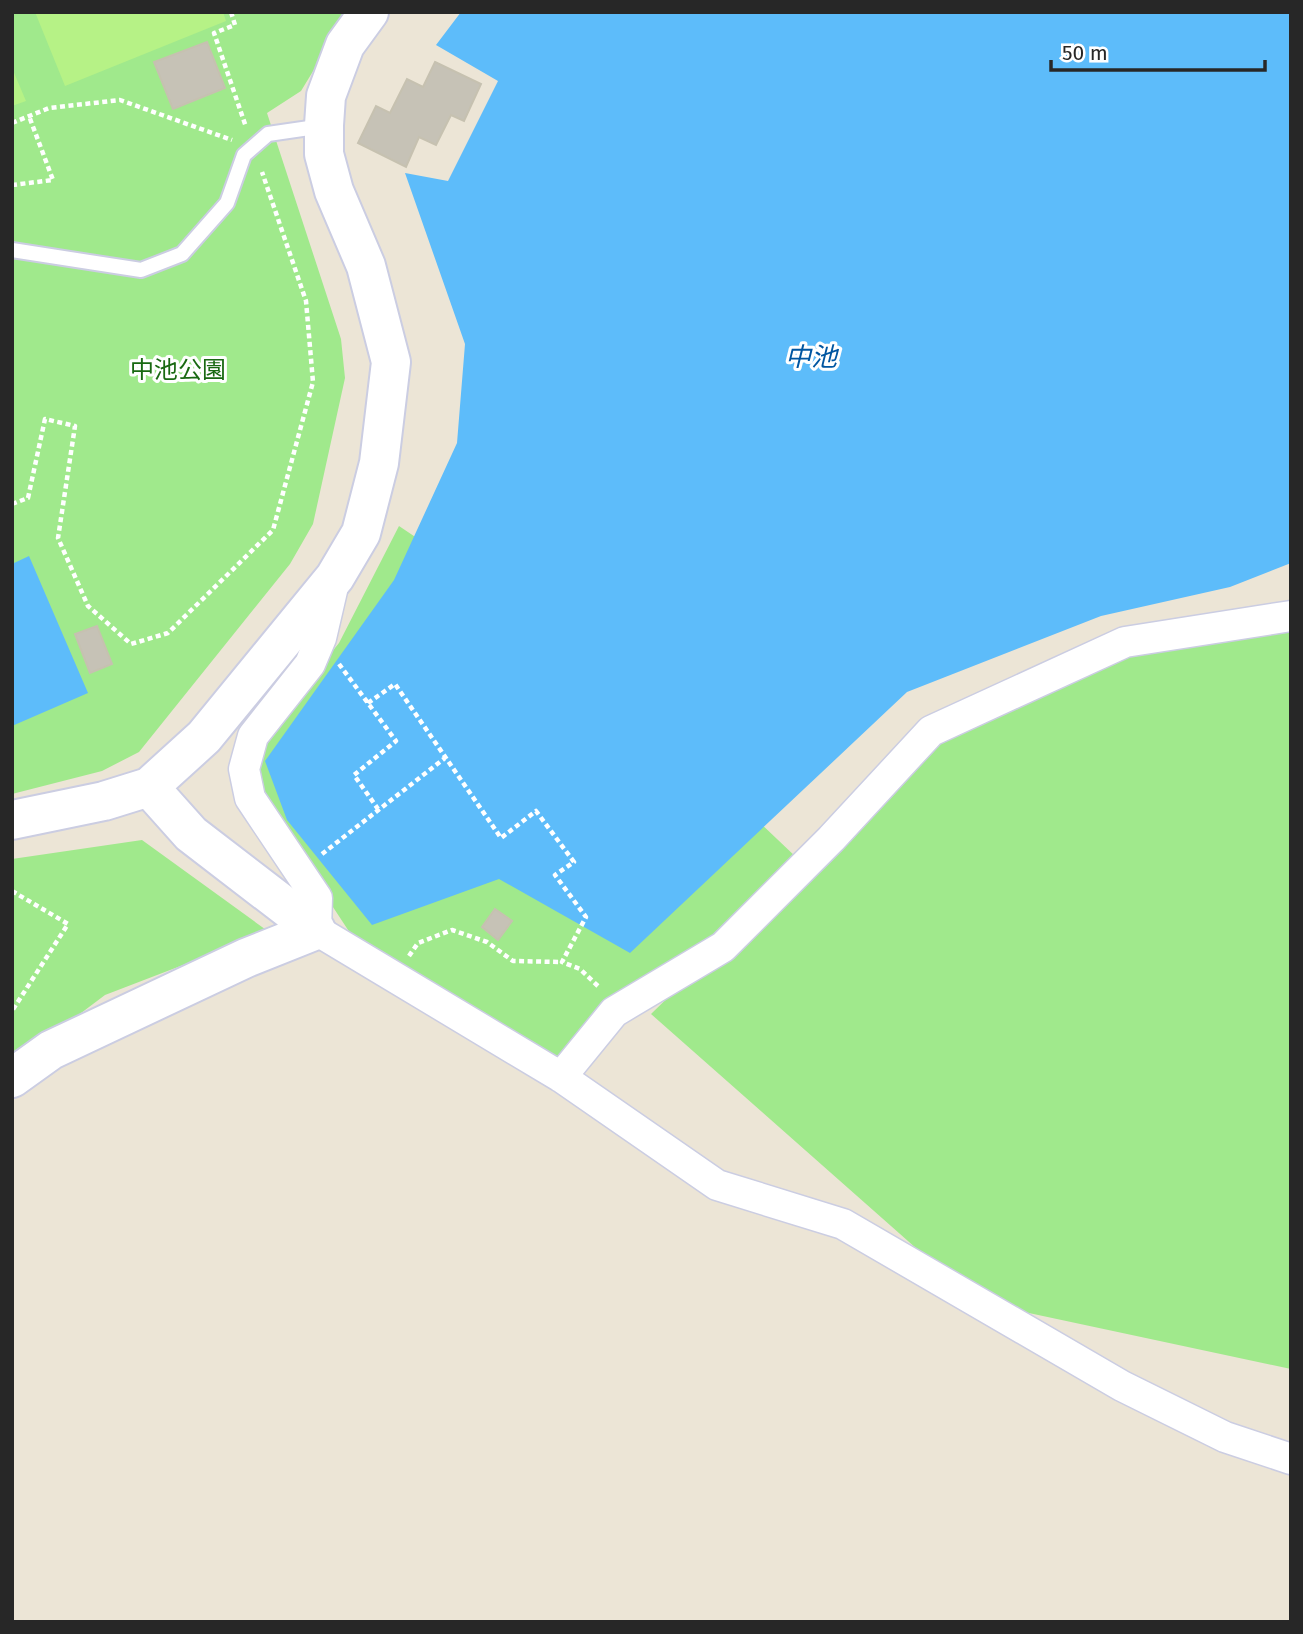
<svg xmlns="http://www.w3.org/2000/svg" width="1303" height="1634" font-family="'Fira Sans','Noto Sans JP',sans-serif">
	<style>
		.green { fill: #a0e98c }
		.pitch { fill: #b6f286 }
		.water { fill: #5dbcfa }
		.building { fill: #c6c2b6; stroke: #c6c1b0; stroke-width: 2 }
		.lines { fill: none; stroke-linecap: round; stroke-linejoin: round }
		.lane-casing { stroke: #cbcde2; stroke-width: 18 }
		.street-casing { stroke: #cbcde2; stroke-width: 33 }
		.secondary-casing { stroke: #cbcde2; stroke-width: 42 }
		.path { stroke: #fff; stroke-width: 4.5; stroke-dasharray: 5 3.5; stroke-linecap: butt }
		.lane { stroke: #fff; stroke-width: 14 }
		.street { stroke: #fff; stroke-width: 30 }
		.secondary { stroke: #fff; stroke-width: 38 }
		.labels { text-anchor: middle; stroke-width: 6; stroke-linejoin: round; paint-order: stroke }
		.park-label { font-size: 24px; fill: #196912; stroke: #fff }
		.water-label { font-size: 26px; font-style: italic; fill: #0056a1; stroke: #fff }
	</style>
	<rect width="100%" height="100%" fill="#ece5d6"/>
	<path class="green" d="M12 12H349L301 91 267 113 341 339 345 378 313 524 290 564 139 752 102 771 12 794Z
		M399 526 451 561 737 801 797 858 719 942 557 1067 352 936 260 796 254 762 265 735 339 643Z
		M1291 611V1369L977 1302 651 1014 831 839 931 731 1123 657Z
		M142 840 269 932 105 995 12 1065V859Z"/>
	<path class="pitch" d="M35 12H223L226 21 65 86Z
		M12 68 26 101 12 106Z"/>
	<path class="water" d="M461 12H1291V563L1230 587 1101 616 907 692 630 953 499 879 372 925 287 820 265 761 394 580 457 443 465 344 405 173 448 181 498 81 436 45Z
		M29 556 88 693 12 726V564Z"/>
	<path class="building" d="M207 42 225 88 173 109 154 62Z
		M435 62 481 84 464 121 451 115 436 145 419 137 406 167 358 143 376 106 390 113 407 79 423 87Z
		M97 626 112 664 90 673 75 634Z
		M495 909 512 921 498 940 482 927Z"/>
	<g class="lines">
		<defs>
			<path id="lane" d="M12 250 141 270 182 254 227 203 244 155 268 134 323 126"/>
			<path id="street" d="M334 582 321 638 310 664 253 736 244 769 250 798 317 898 316 930 561 1077 717 1185 843 1224 1122 1386 1225 1437 1291 1459
				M561 1077 614 1012 723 947 831 839 931 731 1125 642 1291 616"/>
			<path id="secondary" d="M149 787 191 834 316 930
				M12 820 104 801 149 787 204 737 335 577 361 533 379 463 391 362 366 266 334 191 324 154V125L326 96 345 45 369 12
				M12 1078 51 1050 246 958 316 930"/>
		</defs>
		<use href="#lane" class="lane-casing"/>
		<use href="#street" class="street-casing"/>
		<use href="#secondary" class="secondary-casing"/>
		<path class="path" d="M231 12 235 25 214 33 246 127
			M12 123 49 108 120 100 232 140
			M12 185 53 180 29 116
			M12 504 28 498 45 419 75 426 58 538 88 606 131 644 168 633 273 530 313 382 306 301 262 172
			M339 664 396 741 354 775 378 809
			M368 703 395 684 501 838 536 811 574 862 555 875 586 917 562 962 580 969 600 988
			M322 854 445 758
			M12 891 68 924 12 1011
			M409 956 418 943 452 930 487 942 513 961 562 962"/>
		<use href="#lane" class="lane"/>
		<use href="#street" class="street"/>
		<use href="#secondary" class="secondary"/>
	</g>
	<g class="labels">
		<g class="park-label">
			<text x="178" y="378">中池公園</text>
		</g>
		<g class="water-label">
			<text x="811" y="366">中池</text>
		</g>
	</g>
	<rect width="1303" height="1634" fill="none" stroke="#272727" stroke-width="28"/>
	<path d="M1051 60v10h214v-10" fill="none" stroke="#272727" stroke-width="3.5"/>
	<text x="1062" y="60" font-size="21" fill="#272727" stroke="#ffffff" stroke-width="5" paint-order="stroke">50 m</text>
</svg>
